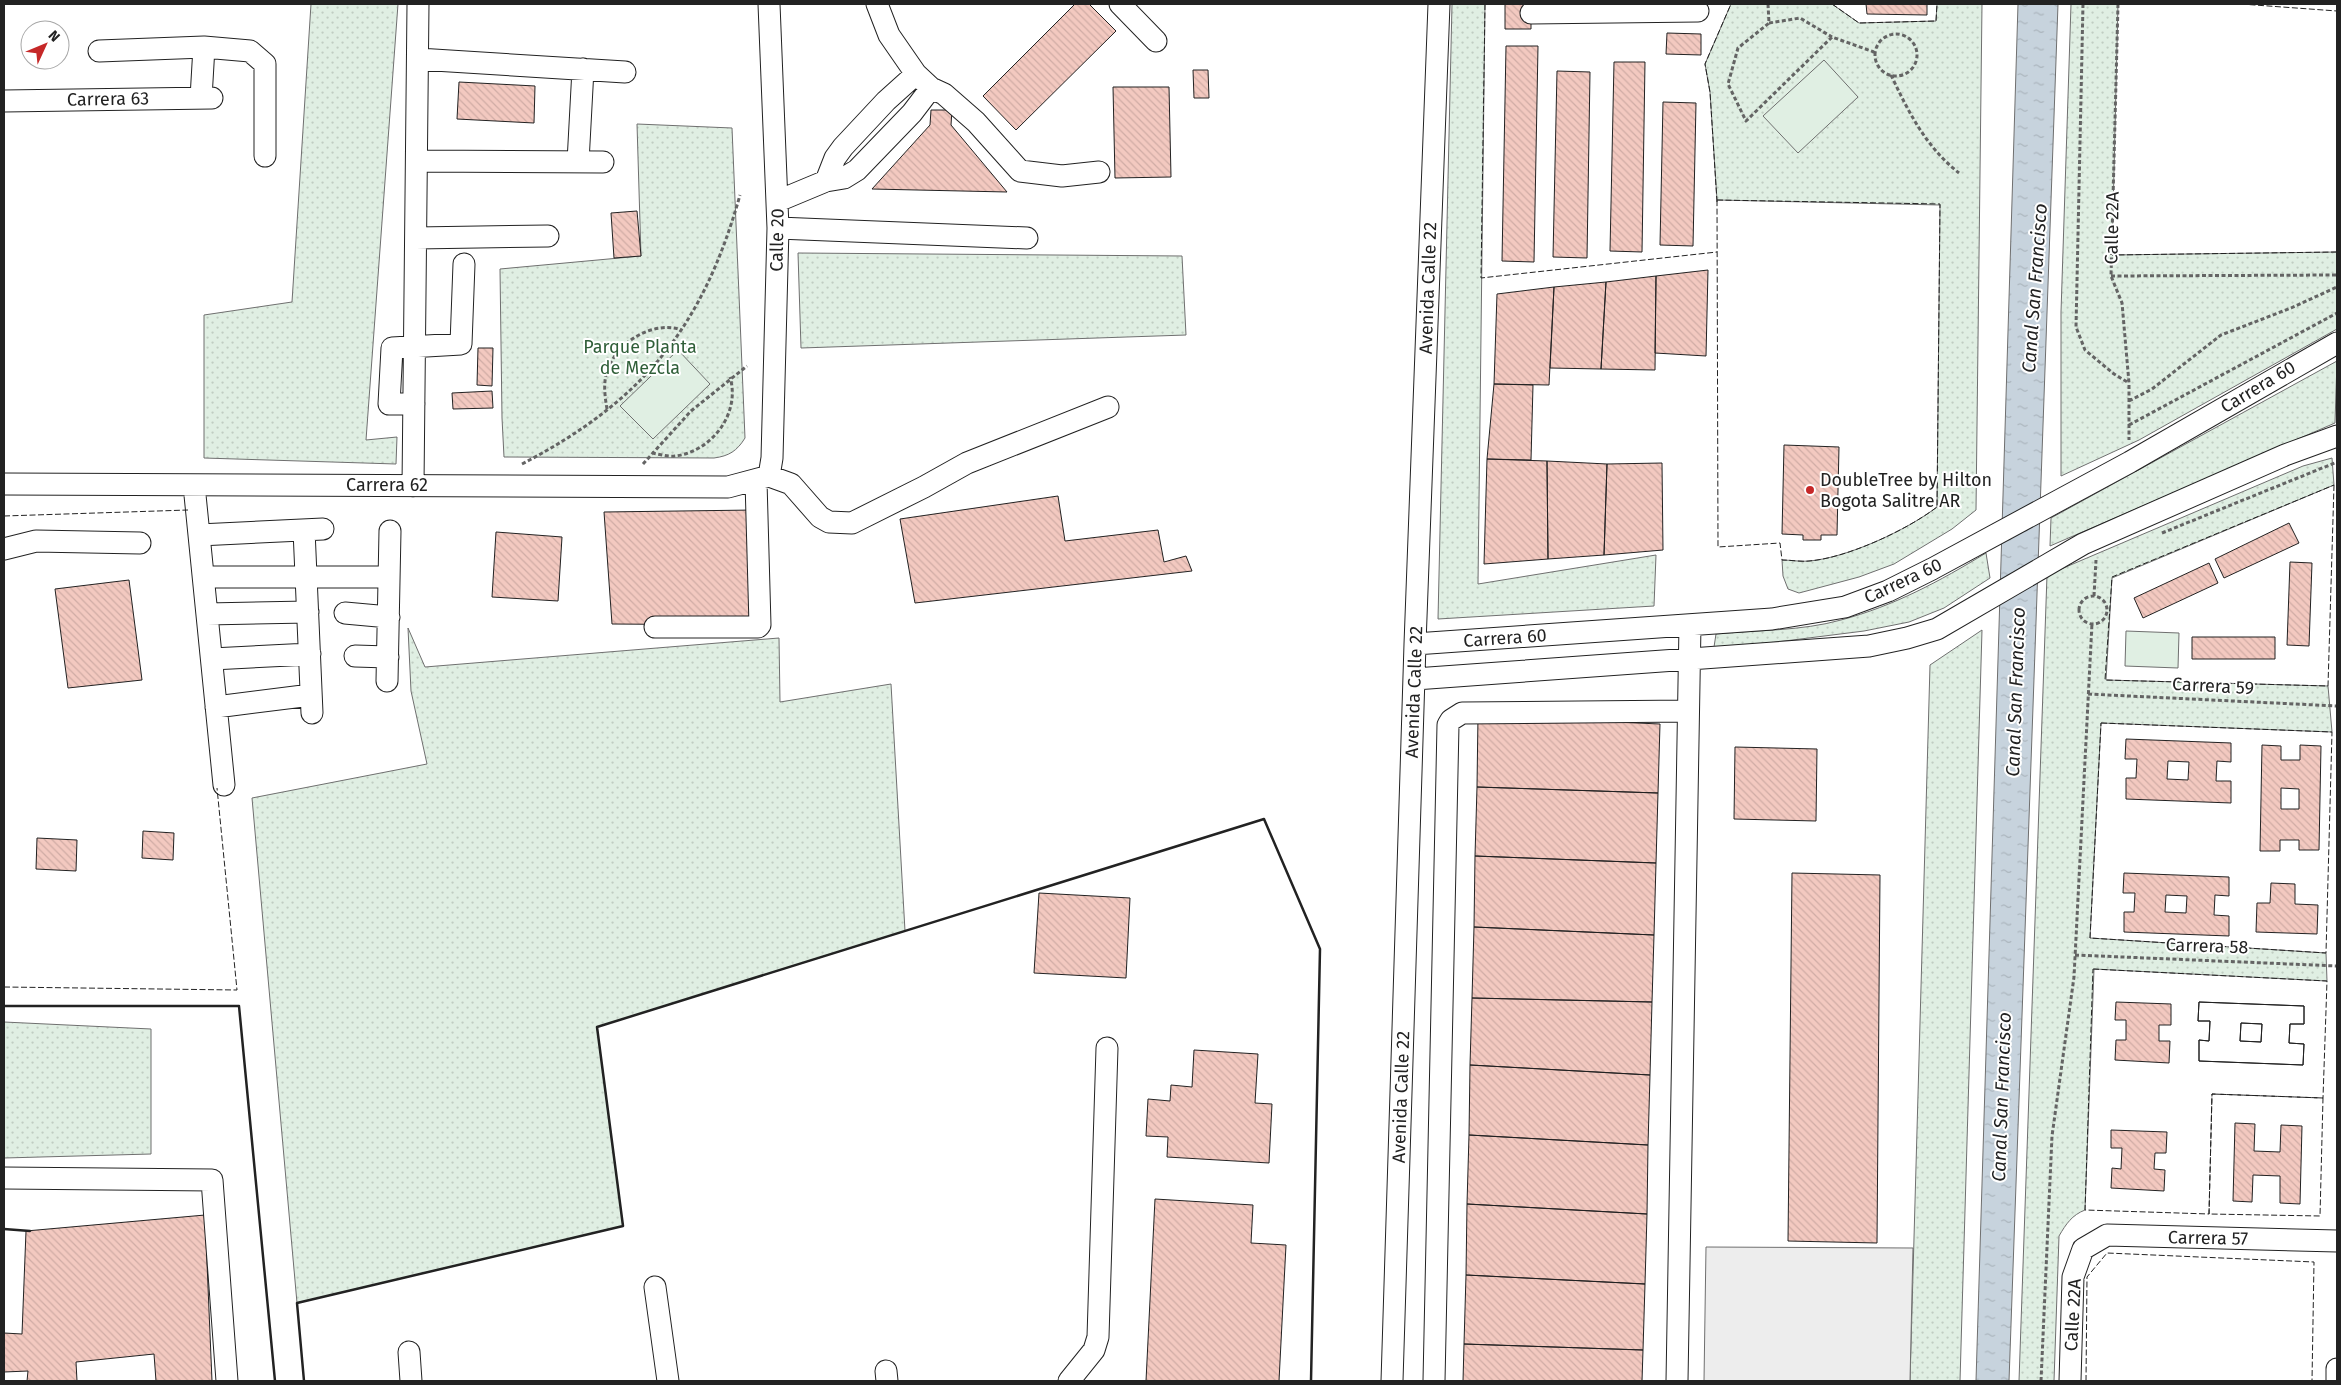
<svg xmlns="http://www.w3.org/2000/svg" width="2341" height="1385" font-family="'Fira Sans',sans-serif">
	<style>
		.green { fill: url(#green-dots); stroke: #6f6f6f }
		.pitch { fill: #e0efe3; stroke: #6f6f6f }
		.parking { fill: #ededed; stroke: #6f6f6f }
		.water { fill: url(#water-ripples); stroke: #6f6f6f }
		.building { fill: url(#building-back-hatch); stroke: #222; fill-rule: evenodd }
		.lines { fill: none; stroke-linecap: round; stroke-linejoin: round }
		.minor-casing { stroke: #222; stroke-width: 23 }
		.path { stroke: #646464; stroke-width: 3; stroke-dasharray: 4 2.5; stroke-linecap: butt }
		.minor { stroke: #fff; stroke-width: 21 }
		.fence { stroke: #222; stroke-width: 1; stroke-dasharray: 6 2.5; stroke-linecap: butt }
		.wall { stroke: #222; stroke-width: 2.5 }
		.poi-dot { fill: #c62828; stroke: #fff; stroke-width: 2 }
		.labels { text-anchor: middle; stroke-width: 4; stroke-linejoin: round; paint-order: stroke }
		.street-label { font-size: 18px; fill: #222; stroke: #fff }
		.park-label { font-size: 18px; fill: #2f5e38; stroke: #fff }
		.poi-label { font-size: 18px; fill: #222; stroke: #fff; text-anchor: start }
		.water-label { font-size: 19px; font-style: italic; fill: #222; stroke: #fff }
	</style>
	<defs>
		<pattern id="green-dots" width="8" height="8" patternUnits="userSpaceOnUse" patternTransform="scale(1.25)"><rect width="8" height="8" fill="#e0efe3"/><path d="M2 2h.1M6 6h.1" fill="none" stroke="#c0cdc2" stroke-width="1.8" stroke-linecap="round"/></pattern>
		<pattern id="water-ripples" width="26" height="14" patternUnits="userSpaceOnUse" patternTransform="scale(1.25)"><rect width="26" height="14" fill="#c7d3dd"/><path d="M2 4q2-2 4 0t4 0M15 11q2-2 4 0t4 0" fill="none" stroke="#abb5bd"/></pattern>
		<pattern id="building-back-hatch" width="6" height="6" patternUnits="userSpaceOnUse" patternTransform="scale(1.25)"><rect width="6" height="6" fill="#f3c9c0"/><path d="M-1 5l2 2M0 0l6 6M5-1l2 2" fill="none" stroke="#d0aca5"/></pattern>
	</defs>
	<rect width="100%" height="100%" fill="#fff"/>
	<path class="green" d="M311 4H398L366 440 397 437 396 464 204 458V315L292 302Z
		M1452 4H1485L1478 584 1656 555 1654 606 1438 619Z
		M1731 4H1832L1859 23 1936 21 1937 4H1982L1976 510 1952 529 1894 564 1859 577 1799 593 1788 589 1783 576 1782 560C1791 560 1801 562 1809 561 1847 558 1907 530 1937 507L1940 205 1717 200 1710 92 1705 64Z
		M2071 4H2118L2112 255 2337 252V329L2139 440 2061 476V312Z
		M637 124 732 128 745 438C737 451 729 456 714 458L504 457 502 418 500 269 641 256Z
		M798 253 1182 256 1186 335 801 348Z
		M2337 361 2335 423 2050 546 2051 518Z
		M2332 458 2334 485 2112 578 2106 680 2328 686 2332 732 2101 723 2090 938 2326 953 2327 981 2094 969 2085 1210C2072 1215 2066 1224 2059 1236L2054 1381H2019L2047 575 2303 466Z
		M1986 553 1990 578 1944 608 1909 622 1864 631 1761 644 1714 647 1716 634C1757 630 1802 631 1841 620 1894 606 1940 581 1986 553Z
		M408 628 425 667 779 638 780 702 891 684 905 931 597 1027 623 1226 297 1303 252 798 427 764 411 691Z
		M1982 630 1960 1381H1910L1930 665Z
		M4 1022 151 1029V1154L4 1158Z"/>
	<path class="pitch" d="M1824 60 1858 97 1798 153 1763 116Z
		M678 350 710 384 653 439 620 406Z
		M2126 631 2179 633 2178 668 2125 666Z"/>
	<path class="parking" d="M1706 1247 1913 1248 1910 1381H1704Z"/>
	<path class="water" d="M2018 4H2058L2009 1381H1976Z"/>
	<path class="building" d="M1075 4H1089L1116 31 1016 130 983 96Z
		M1505 4H1531V29H1505Z
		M1866 4H1927V15L1867 14Z
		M1667 33 1701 34V55L1666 54Z
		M1506 46H1538L1534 262 1502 261Z
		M1614 62H1645L1642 252 1610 251Z
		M1193 70H1208L1209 98H1194Z
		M1557 71 1590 72 1587 258 1553 257Z
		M459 82 535 86 534 123 457 119Z
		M1113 87H1169L1171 177 1115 178Z
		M1663 102 1696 103 1693 246 1660 245Z
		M931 110H952L951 125 1007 192 872 189 930 125Z
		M637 211 641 256 614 258 611 213Z
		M1708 270 1706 356 1655 353 1656 276Z
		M1656 276 1655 370 1601 369 1606 282Z
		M1606 282 1601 369 1550 368 1554 287Z
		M1554 287 1549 385 1494 384 1497 294Z
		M478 348H493L492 386 477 385Z
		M1494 384 1533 385 1531 460 1487 459Z
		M492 391 493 408 453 409 452 393Z
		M1784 445 1839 447 1837 535H1821V540H1803V535L1782 534Z
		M1487 459 1547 461 1548 559 1484 564Z
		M1547 461 1607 464 1604 555 1548 559Z
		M1662 463 1663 550 1604 555 1607 464Z
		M1058 496 1065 541 1158 530 1164 562 1186 556 1192 571 915 603 900 519Z
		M754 510V625L612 624 604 512Z
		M2289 523 2299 543 2224 578 2215 559Z
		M496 532 562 537 558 601 492 597Z
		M2290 562 2312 563 2309 646 2287 645Z
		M2209 563 2218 583 2143 618 2134 598Z
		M129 580 142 680 68 688 55 589Z
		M2192 637H2275V659H2192Z
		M1478 716 1660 724 1658 793 1477 787Z
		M2126 739 2231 743V762L2217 761 2216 781H2231V803L2126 799V778H2136L2137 759H2125ZM2168 761 2189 762 2188 780 2167 779Z
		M2262 745 2281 746V760H2300V745L2321 746 2319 850H2299V840H2280V851H2260ZM2281 788 2299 789V809H2281Z
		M1735 747 1817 749 1816 821 1734 819Z
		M1477 787 1658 793 1656 863 1475 856Z
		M143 831 174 833 173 860 142 858Z
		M37 838 77 840 76 871 36 869Z
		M1475 856 1656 863 1654 935 1474 927Z
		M1792 873 1880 875 1877 1243 1788 1241Z
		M2124 873 2229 877V896L2215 895 2214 915 2229 916V936L2124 932V912H2134L2135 893H2123ZM2166 895 2187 896 2186 913 2165 912Z
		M2271 883 2295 884V904L2318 905 2317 934 2256 932 2257 903H2270Z
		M1039 893 1130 898 1126 978 1034 973Z
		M1474 927 1654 935 1652 1002 1472 998Z
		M1472 998 1652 1002 1650 1075 1470 1065Z
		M2116 1002 2171 1004V1025H2159V1041H2170L2169 1063 2115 1060 2116 1040H2126V1020H2115Z
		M2199 1002 2304 1006V1024H2290L2289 1043 2304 1044 2303 1065 2199 1061V1040L2209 1041 2210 1021H2198ZM2241 1023 2262 1024 2261 1042 2240 1041Z
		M2199 1002 2304 1006V1024H2290L2289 1043 2304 1044 2303 1065 2199 1061V1040L2209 1041 2210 1021H2198ZM2241 1023 2262 1024 2261 1042 2240 1041Z
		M1194 1050 1258 1054 1255 1103 1272 1104 1269 1163 1167 1157 1168 1137 1146 1136 1148 1099 1170 1101 1171 1085 1192 1087Z
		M1470 1065 1650 1075 1648 1145 1469 1135Z
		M2235 1123 2255 1124 2254 1151 2280 1152 2281 1125 2302 1126 2300 1204 2280 1203V1176L2253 1175 2252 1202 2233 1201Z
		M2111 1130 2167 1132 2166 1153H2155L2154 1169 2165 1170 2164 1191 2111 1188 2112 1168 2121 1169 2122 1148H2111Z
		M1469 1135 1648 1145 1647 1214 1467 1204Z
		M1155 1199 1253 1205 1251 1243 1286 1245 1279 1381H1146Z
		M1467 1204 1647 1214 1645 1284 1466 1275Z
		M205 1215 212 1381H156L154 1354 76 1362 77 1381H27L28 1371 4 1372V1333L22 1334 26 1231Z
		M1466 1275 1645 1284 1643 1350 1464 1344Z
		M1464 1344 1643 1350 1642 1381H1463Z"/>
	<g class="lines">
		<defs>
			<path id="minor" d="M769 4 778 228 772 458 769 476
				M877 4 889 35 916 74 931 88 944 94 976 122 1020 171 1062 176 1099 172
				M1120 4 1156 41
				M1531 13 1698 11
				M99 51 204 47
				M418 59 625 72
				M201 98 204 47 250 51 265 64V156
				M4 101 212 98
				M417 161 603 162
				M578 162 583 69
				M826 181 835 158 843 147 886 101 916 74
				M778 201 826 181 844 178 857 170 912 113 931 88
				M778 228 1027 238
				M416 238 548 236
				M414 404H389L392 348 461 344 464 264
				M769 476 791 484 820 517 829 522 852 523 924 487 967 463 1108 407
				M4 484 728 487 769 476
				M194 485 224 785
				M413 486 418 4
				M304 530 312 713
				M199 535 323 529
				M4 549 36 541 140 543
				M204 577H389
				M345 613 389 617
				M207 614 308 612
				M655 627H758L760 625 756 481
				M1415 644 1772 619 1845 607 1888 591 1932 569 2130 462 2337 343
				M355 656 388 657
				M212 659 310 654
				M1415 679 1869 646 1907 638 1937 629 2083 544 2285 455 2337 436
				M387 681 390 531
				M216 707 311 695
				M4 1178 212 1180 227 1381
				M655 1287 668 1381
				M409 1352 411 1381
				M886 1371 887 1381
				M1069 1381 1094 1350 1098 1337 1107 1048
				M1392 1381 1415 644 1439 4
				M1434 1381 1448 725 1451 720 1462 713 1688 711
				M1677 1381 1690 625
				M2070 1381 2073 1277 2083 1249 2107 1235 2337 1241
				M2337 1381V1369"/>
		</defs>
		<use href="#minor" class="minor-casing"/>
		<path class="path" d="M1768 4 1769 23 1738 48 1728 84 1746 121 1832 37 1874 52
			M2083 4 2076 327 2085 350 2114 374 2129 383
			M2118 4 2111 276 2122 303 2129 383V440
			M1769 23 1800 18 1832 37
			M1875 55a21 21 0 1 1 42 0a21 21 0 1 1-42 0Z
			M1891 75C1909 113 1926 147 1959 173
			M2111 276 2337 275
			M2129 401 2152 389 2221 335 2291 308 2337 287
			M607 409C605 397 603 384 607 371 617 342 653 320 682 330
			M2129 425 2337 313
			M652 453C659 454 668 457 675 456 711 452 741 414 730 377
			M522 464C643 401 703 327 740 195
			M643 464 691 411 747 366
			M2162 533 2337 462
			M2094 596 2096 560
			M2079 610a14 14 0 1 1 28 0a14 14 0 1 1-28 0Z
			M2088 694 2337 706
			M2075 955 2337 966
			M2041 1381 2052 1136 2074 977 2092 623"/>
		<use href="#minor" class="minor"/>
		<path class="fence" d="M1485 4 1481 278 1717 252
			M1832 4 1859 23 1936 21 1937 4
			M2241 4 2337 11
			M1717 200 1940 204 1937 507C1907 530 1847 558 1809 561 1801 562 1791 560 1782 560L1780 543 1718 547Z
			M1717 202 1710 92 1705 64 1731 4
			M2112 253V255L2337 252
			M2334 485 2328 686 2105 680 2112 577Z
			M4 516 188 510
			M2101 723 2332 732 2326 953 2090 938Z
			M2093 969 2327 981 2323 1098 2212 1094 2209 1214 2085 1210Z
			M4 987 237 990 217 788
			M2212 1094 2323 1098 2320 1216 2209 1214Z
			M2086 1381 2087 1277 2107 1253 2314 1262 2312 1381"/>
		<path class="wall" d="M4 1006H239
			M239 1006 275 1381
			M4 1229 30 1231
			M304 1381 297 1303 623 1226 597 1027 1264 819 1320 949 1311 1381"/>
	</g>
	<circle class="poi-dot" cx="1810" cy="490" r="5"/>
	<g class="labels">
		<g class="street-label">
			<text transform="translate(108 99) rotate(-1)" y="6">Carrera 63</text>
			<text transform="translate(2112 228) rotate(-89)" y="6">Calle 22A</text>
			<text transform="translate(777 240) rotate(-89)" y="6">Calle 20</text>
			<text transform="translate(1428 288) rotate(-88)" y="6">Avenida Calle 22</text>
			<text transform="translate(2258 387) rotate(-31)" y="6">Carrera 60</text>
			<text x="387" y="491">Carrera 62</text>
			<text transform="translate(1903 581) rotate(-25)" y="6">Carrera 60</text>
			<text transform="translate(1505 638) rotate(-4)" y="6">Carrera 60</text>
			<text transform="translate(2213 686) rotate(3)" y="6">Carrera 59</text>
			<text transform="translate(1414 692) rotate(-88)" y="6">Avenida Calle 22</text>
			<text transform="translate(2207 946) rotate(2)" y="6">Carrera 58</text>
			<text transform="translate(1401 1097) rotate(-88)" y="6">Avenida Calle 22</text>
			<text transform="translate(2208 1238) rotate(1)" y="6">Carrera 57</text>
			<text transform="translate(2073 1315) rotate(-87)" y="6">Calle 22A</text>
		</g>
		<g class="park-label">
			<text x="640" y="353">Parque Planta<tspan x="640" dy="21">de Mezcla</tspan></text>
		</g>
		<g class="poi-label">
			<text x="1820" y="486">DoubleTree by Hilton<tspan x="1820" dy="21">Bogota Salitre AR</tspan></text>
		</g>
		<g class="water-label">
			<text transform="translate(2034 288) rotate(-86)" y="7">Canal San Francisco</text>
			<text transform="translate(2015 692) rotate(-88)" y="7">Canal San Francisco</text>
			<text transform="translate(2001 1097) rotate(-88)" y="7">Canal San Francisco</text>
		</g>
	</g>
	<rect width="2341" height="1385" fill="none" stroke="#222222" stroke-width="10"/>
	<g transform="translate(45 45) rotate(46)"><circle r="24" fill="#ffffff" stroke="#a7a7a7"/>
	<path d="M0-4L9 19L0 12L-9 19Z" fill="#c62828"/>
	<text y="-8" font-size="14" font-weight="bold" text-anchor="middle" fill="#222222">N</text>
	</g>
</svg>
